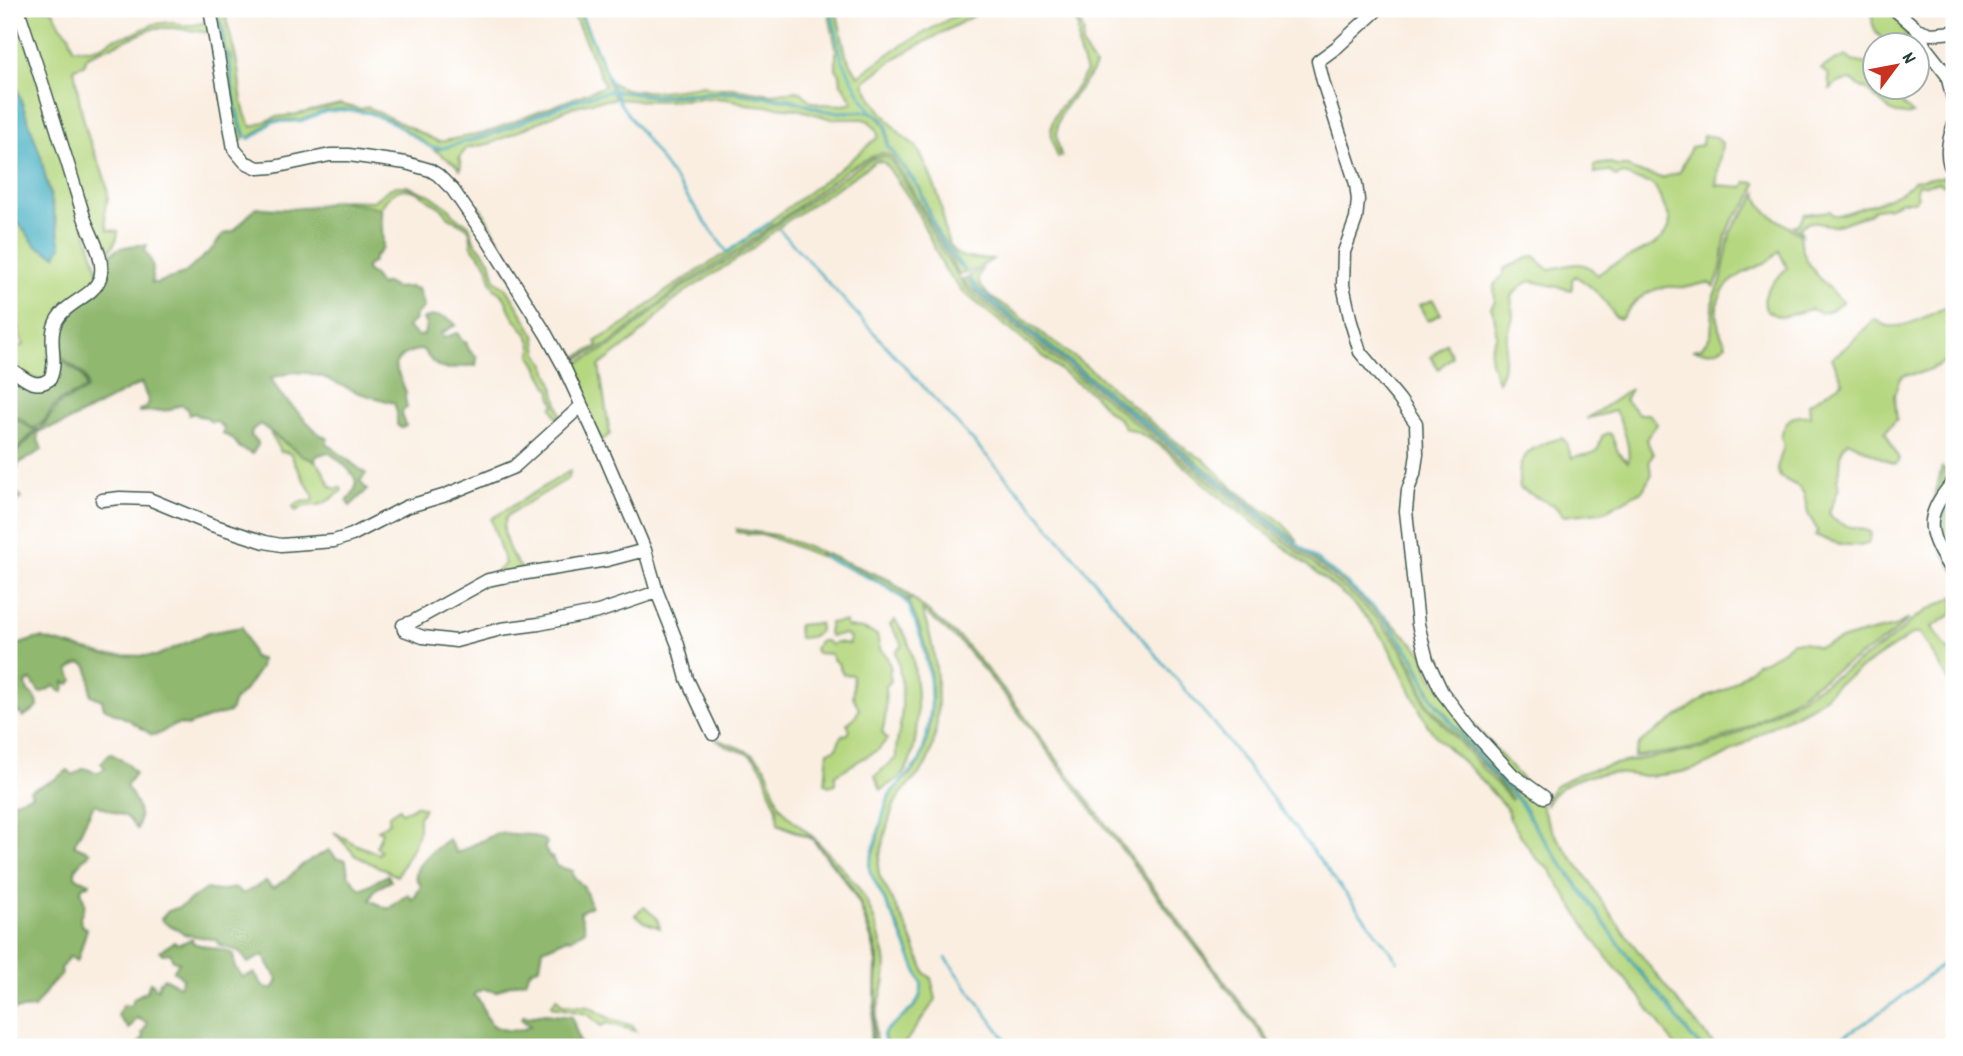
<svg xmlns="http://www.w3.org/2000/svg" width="1963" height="1056" font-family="Dekko,sans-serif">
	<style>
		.green { fill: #b5d77f; stroke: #6a8a5a; stroke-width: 2 }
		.forest { fill: #90b86e; stroke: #587a51; stroke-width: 2 }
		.water { fill: #43aec1; stroke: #31767a; stroke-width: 2 }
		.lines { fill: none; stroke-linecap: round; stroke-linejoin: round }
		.stream { stroke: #43aec1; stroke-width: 2.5 }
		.minor-casing { stroke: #40584e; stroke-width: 15 }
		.minor { stroke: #fff; stroke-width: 12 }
	</style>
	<rect width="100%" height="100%" fill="#fff"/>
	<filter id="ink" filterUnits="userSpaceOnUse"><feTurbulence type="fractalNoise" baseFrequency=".0143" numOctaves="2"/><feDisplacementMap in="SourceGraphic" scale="14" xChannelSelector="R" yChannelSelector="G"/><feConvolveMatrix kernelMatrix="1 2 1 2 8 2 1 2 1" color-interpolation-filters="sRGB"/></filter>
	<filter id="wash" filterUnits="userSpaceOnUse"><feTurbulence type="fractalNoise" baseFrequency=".00686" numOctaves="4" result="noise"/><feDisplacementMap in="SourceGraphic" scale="28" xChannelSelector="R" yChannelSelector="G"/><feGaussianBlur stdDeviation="1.57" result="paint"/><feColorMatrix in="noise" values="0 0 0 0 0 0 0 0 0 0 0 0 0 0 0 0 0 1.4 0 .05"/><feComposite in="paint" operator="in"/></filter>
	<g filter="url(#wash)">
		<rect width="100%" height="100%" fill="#faeee1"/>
		<path class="green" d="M9 9H16L100 276 69 304 52 369 41 382 9 366V345L18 347 24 345C14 328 20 325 16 309L9 312V213L25 231 36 246 56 255 59 233 49 187 42 167 41 157 9 66Z
			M19 9H52L61 26 69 34 73 48 90 49 102 46 113 39 133 34 154 24 173 22 181 25H194L211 21 233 150 244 163 257 169 252 171 237 160 232 151 211 33 174 28H155L87 56 84 65 74 68C78 92 81 116 89 139 95 155 108 179 108 197 108 201 106 204 105 208 104 215 106 222 108 230L118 231C118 244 108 251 101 260Z
			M216 9H224C228 27 233 45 237 63 241 83 239 110 252 127L276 117 294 115 340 104 360 109 368 107 439 142 484 133 605 86 571 9H578L603 65 611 90 569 102 489 134 443 148 431 147 393 122 370 112 340 109 325 111 301 120 272 121 249 138C237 127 230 75 231 57 221 49 226 42 224 31 222 23 217 17 216 9Z
			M828 9H836L846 55 858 76 897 48 967 9H986L895 58 864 82C869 98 892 126 905 138 910 142 914 143 917 148 926 163 933 181 939 198 945 215 941 239 956 253 965 261 982 258 993 259L975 270 959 275 945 252 915 194 891 156 883 153 871 157 848 169 738 251 679 287 610 344 567 364 467 207 479 205 569 361 598 346 596 341 627 323 663 293 726 253 771 223 770 221 850 161 878 137 877 130 869 121 863 119H832L797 109 745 104C725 95 701 99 680 100 659 101 639 101 619 99L614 92 655 97 733 93 791 101 823 111 836 113 870 112 876 115 885 126 887 146 918 188 937 236 954 261 964 271 965 270 939 235 920 188 889 146 887 126 881 117 871 111 864 99 870 111H836L824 110 792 99 733 91 655 95 614 90 609 80C628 99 679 89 704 85L709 88H733L772 94 795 91 801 92 810 101 819 104 844 105 853 103 844 86 841 85 840 74 836 69V53H837Z
			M1884 9C1896 10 1905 22 1914 31L1905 36 1896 45C1882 45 1869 26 1873 13Z
			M1073 17C1084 24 1085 33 1082 45L1095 66C1076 103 1044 110 1062 157H1058C1038 110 1068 109 1086 72L1078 48V25Z
			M216 18C218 23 222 29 222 35 223 46 220 51 229 58 230 84 234 112 244 137L237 148Z
			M1847 56 1852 61 1868 64 1872 78 1875 79 1876 88H1889L1893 95 1913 114C1893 121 1879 98 1865 89 1859 86 1857 85 1851 80L1837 83 1830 89 1828 74 1821 69 1830 63Z
			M612 92 616 99 596 101 572 107 492 143 467 148 459 158 461 165 460 170 455 164 434 150C444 149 451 146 461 143 469 141 479 140 488 137 528 122 570 97 612 92Z
			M1703 135 1716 137 1722 144 1716 185 1743 187 1746 182 1756 183C1755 188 1753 195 1750 200 1743 211 1732 216 1727 232 1722 250 1724 270 1714 287L1710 283C1701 282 1696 286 1688 287 1681 288 1673 286 1666 287 1644 290 1633 303 1621 319L1615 317C1606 300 1592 286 1575 276L1572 280V290L1531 281 1524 284 1511 296 1513 317 1507 337 1503 370 1498 382 1491 362 1490 354 1491 347 1497 335C1493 325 1498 319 1491 308L1495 301 1494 285 1504 274V269L1532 256 1536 257 1547 269C1567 268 1583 255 1597 275L1610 266 1654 245 1662 238 1669 228 1670 219 1655 187 1649 183 1634 179 1627 175 1623 174 1616 177 1609 171 1594 173V165L1611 163 1616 166H1628L1634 171 1662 178 1680 172 1691 147 1702 145Z
			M883 156 889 158 913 195 943 254 966 288 1355 597 1380 622 1400 648 1413 672 1425 704 1511 800 1512 799 1488 770 1427 703 1415 671 1402 647 1382 620 1357 595 968 286 963 280 967 278 978 292 1345 582 1384 617 1414 660 1432 699 1476 755 1519 802 1535 828 1637 970 1657 993 1691 1038 1701 1047H1676L1638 994 1608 959 1590 934 1550 870 1535 857 1510 819 1507 809 1473 771 1438 739 1428 726 1387 644 1368 619 1349 599C1306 564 1263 530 1219 496 1190 474 1160 437 1125 428L1120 420 1109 412 1093 394 1074 381 962 291 944 268 914 205 885 163 879 161 875 162 783 224 745 254 685 292 668 306 637 337 599 366 610 434 601 441 570 368 572 366 611 346 680 289 740 253 777 224 850 172 872 159Z
			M1949 174 1954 178V189L1952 187 1943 185 1938 182 1923 185 1918 184 1916 190 1918 197 1914 201H1901L1890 207 1875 209 1867 215 1835 226 1811 222 1806 223 1800 228 1802 234 1793 226 1799 224 1804 214 1830 211 1833 215H1838C1857 209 1906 196 1915 180L1941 177Z
			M396 186H407L430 195 450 209 455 217 469 225 474 241 490 260 495 280 507 289 535 335 538 353 545 364 553 384 561 416 557 419 552 407 555 405 551 396V392L531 355C537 339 519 327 512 314 508 308 507 299 502 295 499 292 496 291 494 288 489 279 490 277 488 268 485 259 477 254 473 248 469 242 472 238 470 232 468 225 454 222 449 217 446 214 445 211 442 209 440 206 436 205 433 203 413 186 395 182 381 208L354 204 343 200 373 201 389 189Z
			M1757 193C1761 216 1784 221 1800 235 1801 264 1824 283 1843 302L1829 311 1821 313 1811 309 1782 317 1775 315 1766 310C1759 293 1775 280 1787 268L1779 251C1769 264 1756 266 1742 274 1714 290 1710 316 1726 344 1718 354 1703 352 1692 350L1701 348 1711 335 1714 295 1721 282 1730 233 1736 222 1753 202Z
			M982 269 978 279 980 285 989 296 1007 307 1095 373 1150 421 1190 452 1203 459 1231 486 1262 510C1274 513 1292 532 1298 542L980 290 969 276Z
			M1433 300 1441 314 1428 321 1419 305Z
			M1954 303V357L1931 369 1917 374 1905 375 1900 378 1894 395 1897 419 1885 432 1899 459 1896 464 1891 463 1848 441C1836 452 1844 466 1837 479L1839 488 1829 512C1836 529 1855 525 1870 532L1871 536 1869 542C1852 550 1830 542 1815 535L1818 531 1808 514 1804 494 1799 487 1780 477 1777 469C1778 458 1788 447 1781 438 1785 419 1791 414 1810 416L1809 404 1843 382 1832 358 1845 348 1875 319C1878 321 1881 324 1885 325 1902 332 1938 310 1954 303Z
			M1446 343 1452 357 1438 369 1431 357Z
			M1631 389 1625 400 1639 414H1649L1657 424 1646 439 1653 454C1648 461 1649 466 1652 474L1643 490 1607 510 1601 512 1563 516 1554 505 1536 497 1520 488C1514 455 1533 445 1562 438L1566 442 1572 458C1581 453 1590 457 1598 450L1602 436 1608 433 1611 434 1618 452 1628 462C1631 448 1623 424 1615 411L1586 419Z
			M270 433 303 456 315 461 321 467 331 487 337 489 340 487 342 490C338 495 324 504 318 505 309 506 304 505 296 511L293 508 294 505 300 502 312 501 314 499 313 495 294 462 292 456 289 453 280 451Z
			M570 471 569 478 508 515C497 530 511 557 522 569L489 578 505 564 491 519Z
			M736 529 775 535 821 552 819 556 768 536 736 532Z
			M1954 596V613L1932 627 1954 659V689L1920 633 1913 634 1836 685C1820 706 1792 715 1769 728 1745 743 1722 760 1694 769 1681 773 1656 776 1641 776 1636 776 1631 774 1626 774 1596 771 1561 778 1546 805 1545 763 1674 757 1704 748 1731 740 1756 724 1780 710 1819 686 1865 660 1901 631 1905 628 1908 623 1912 620 1924 611 1941 604 1954 596Z
			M912 598 964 642 1010 697 1274 1047H1271L1008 699 962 644 922 610C924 618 928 627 930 636 939 672 943 730 926 764 919 777 906 786 898 798 890 810 881 850 878 865L879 875 907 928 925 973 931 978 936 999 902 1047H887L884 1036 885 1031C902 1017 925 1007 921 982L901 931 870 872V864C872 855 876 847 878 838 881 824 884 804 892 792 900 780 915 773 921 759 941 710 932 648 908 601Z
			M1385 616 1422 652 1431 677 1540 799C1546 829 1565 848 1583 872 1589 880 1594 890 1600 899 1636 950 1675 1000 1716 1047H1703L1692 1037 1658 992 1638 969 1536 827 1521 801 1478 754 1433 698 1415 659Z
			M1909 618C1890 640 1860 655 1835 671 1795 697 1754 728 1708 744 1684 752 1658 753 1634 757L1638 746 1646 738 1708 696 1726 689 1751 669 1756 663 1765 661 1782 651 1792 642H1804L1818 647 1850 637 1894 627Z
			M895 620C899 626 904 632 907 639 919 668 925 756 899 778 894 782 886 786 881 790L875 776 896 758C895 744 900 732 901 719 904 696 901 674 896 651L903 645 890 625Z
			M845 622 847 627 863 629 877 635 880 649 886 655 891 669 889 671 891 681 885 687C886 703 887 717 882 732L887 739 879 749 835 775V784L829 786 825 784 828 751 836 749 841 736 848 734 850 730 847 724 856 716 859 709 853 696V675L843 674 838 663 832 659 831 654 817 653 815 649 819 641H826L831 645 836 642 849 644 850 638 845 634 830 636 828 633 830 623Z
			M819 623 820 630C815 637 808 638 799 638L798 625Z
			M715 739C731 745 756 751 765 767 773 782 773 798 784 811 792 821 803 828 812 836 828 852 854 878 864 897 873 913 881 941 885 958 890 989 867 1018 878 1047H871L876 1004 878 959 875 945 860 903 848 882 812 838 778 824 777 808 770 792 764 772 757 761 749 754 728 747Z
			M415 805 424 808 419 817V829L414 845 397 876 356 856 334 832 357 845 379 854 381 851 376 847 382 832 378 830 389 822V815L399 808 402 812 410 810Z
			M644 907 657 918 660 928 644 922 635 915Z
			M557 998 562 1005 589 1007 609 1018 633 1026 636 1031 607 1023 601 1026 587 1014 553 1007 551 1005Z"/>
		<path class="forest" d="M337 200 381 208 383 248 374 258 373 262 366 267 367 272 373 275 380 285 387 283 395 288 410 287 418 289 424 307 415 315 416 319 407 327 418 336 424 335 426 325 423 319C433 314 448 315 456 325L441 333 443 338 457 333 463 342H466L469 350 477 357 476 366C462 362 448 376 435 364 430 361 427 354 423 350 413 349 397 356 395 366L406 392 405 398 407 408 403 410 402 414 406 426 401 428 397 425V412L394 403 359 393 323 377 308 373 293 372 271 378 280 394 318 433 328 439 326 443 366 474 360 481 367 490 350 506 347 502C349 497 355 492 356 486 358 475 339 460 331 454L328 452 316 456 315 461 303 456 260 424 252 430 251 436 258 442V445L252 454 240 448 232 438 223 434 224 428 216 421 211 422 206 417 198 416 195 413 189 415 188 409 182 405 174 407 171 410 139 412V410L146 408 149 402 141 383 63 424 42 430 38 433V439L42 450 18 464 17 468 9 476V456L17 452 44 424 59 404 86 390C91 372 73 370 64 359 56 348 54 337 56 325 67 315 80 305 89 294 94 289 96 280 98 273 107 249 123 244 147 245L144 251C155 261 153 271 152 283H156L184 274 213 248 223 234 234 231 256 207C280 211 315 209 337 200Z
			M54 342C56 347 58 353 61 358 69 370 87 371 85 389 76 395 65 396 57 403 48 411 46 426 32 428L23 420 9 413V369L48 383Z
			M9 415 22 422 32 429H37L16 450 9 454Z
			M1942 467 1946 470 1954 469V479L1932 512 1935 491Z
			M9 482 21 498 12 507 14 517 9 520Z
			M1954 485V570L1941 548 1936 513Z
			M821 552 890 580 912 598 908 601 873 578 819 556Z
			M242 627 253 656 255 658 261 659 260 668 244 691 234 701 230 712 211 717 187 726 179 724 172 726 159 734 152 735 129 720 104 708 102 700 91 695C89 686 94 648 69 670L73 680 70 684 64 682 65 689 63 692 58 690 55 686 40 693 31 680 26 683 28 692C34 696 38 699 38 707L23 717 19 712C9 716 8 724 13 732L9 735V646C21 646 29 639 41 638L105 655 149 656H156L208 633Z
			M110 753 128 764 130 768 135 773 126 786C135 798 144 814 137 829L127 817 94 804 74 845 90 852C84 863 74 861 75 877L90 883 89 885 83 886 81 890 85 904 80 917 81 925 87 929 77 962 70 956 61 968 62 974 52 983 34 1008 9 1010V803L32 795 30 790 52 781 68 770 73 775 84 768 98 773 105 768 101 763Z
			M778 824 812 838 848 882 860 903 875 945 878 959 876 1004 871 1047 870 1032 875 1003 876 958 873 945 859 903 846 882 812 839Z
			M497 833 531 835 546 841 547 844 544 847 550 858 552 857 556 866 573 871 572 875 584 887 591 906 580 912 585 930 571 939 568 938 543 949 540 966 530 971 525 981 507 986 496 992 484 989 475 993 474 996C484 1002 482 1011 488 1020 496 1032 519 1033 530 1026L521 1019 524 1015 528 1017 544 1014 572 1017 581 1047H140L139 1043 144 1037 142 1033 148 1023 137 1018 129 1029 118 1016 123 1005 131 1006 134 998 147 991 150 982 154 985V988L158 989 159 983 164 978 179 986 183 978 173 971 179 962 173 960 170 953 163 954 160 951 174 942 179 944 192 939 193 943C207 948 219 947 233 954L235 967 243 977 254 973 264 987 271 989 275 986 278 980 263 955 248 963 240 952 218 944 217 940 184 934C178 926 167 928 161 919L168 911 180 907 206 889 218 891 235 888 241 893H245L266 881 272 888 287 879 303 864 329 850 337 859H343L346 861 348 874 359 888H363L388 875 391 881 375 889 370 900 388 909 408 894 413 900 421 886C419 882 416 879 416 875 414 865 440 845 448 839L457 853Z"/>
		<path class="water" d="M9 66 41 157 61 246 56 256 36 246 25 231 9 213Z"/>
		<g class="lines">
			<path class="stream" d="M579 9 619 102 727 252 770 222
				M831 9 842 59 858 91 871 111
				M217 19C220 24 223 30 223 36 224 46 221 51 230 58 231 75 236 128 249 139L257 135 272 122 301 121 325 112 340 110 369 113 393 123 430 147 443 148 489 135 569 103 589 96 613 91 655 96 733 92 791 100 824 110 836 112 871 111 881 118 886 126 888 146 919 188 938 236 964 270
				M780 230 1027 500 1222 734 1398 961
				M970 279 978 291 1345 582 1384 616 1414 659 1432 699 1477 754 1520 802 1535 827 1637 969 1657 992 1691 1038 1702 1047
				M824 557 882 584 902 598 909 606 922 641 930 681 931 706 926 739 920 760 889 795 869 864 870 872 900 932 921 982C924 1006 901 1017 885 1031L883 1035 886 1047
				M946 958 1011 1047
				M1828 1047 1895 1002 1954 955"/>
		</g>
	</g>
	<g filter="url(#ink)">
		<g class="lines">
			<defs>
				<path id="minor" d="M210 9 234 149 245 162 258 168 274 167 330 155H349L406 163 430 170 438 175 453 190 489 242 546 334 564 367 604 454 645 550 657 592 678 645 687 679 713 734
					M1378 9 1337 47 1318 61 1324 85 1356 184 1358 200 1356 219 1344 252 1343 285 1351 322 1360 352 1399 399 1416 423 1417 454 1414 474 1408 490 1406 511 1418 624 1427 660 1442 692 1469 727 1513 775 1544 797
					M1894 9 1917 29 1925 47 1947 75 1954 104
					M1917 29 1931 34 1954 32
					M1954 124C1948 141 1944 158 1954 174
					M9 368C23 376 33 391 50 379 58 362 49 344 54 327 61 302 93 299 100 278 106 258 90 235 84 217 63 147 41 78 18 9
					M1954 481C1920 520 1929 535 1954 575
					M102 500 120 498 149 499 212 525 265 542 281 545 334 541 352 535 406 507 443 496 514 467 581 406
					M645 550 607 560 502 577 488 580 412 622 403 625 404 630 423 637 456 641 501 629 539 624 598 612 657 592"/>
			</defs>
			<use href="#minor" class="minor-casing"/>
			<use href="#minor" class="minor"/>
		</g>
	</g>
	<rect width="1963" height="1056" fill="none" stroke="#fff" stroke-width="35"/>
	<g transform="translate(1896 66) rotate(58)"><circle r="33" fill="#ffffff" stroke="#a5b1ae" stroke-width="2"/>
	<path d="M0-5L12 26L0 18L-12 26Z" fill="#c8321e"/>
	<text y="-10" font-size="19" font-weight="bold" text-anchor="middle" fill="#1f3d34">N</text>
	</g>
</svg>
